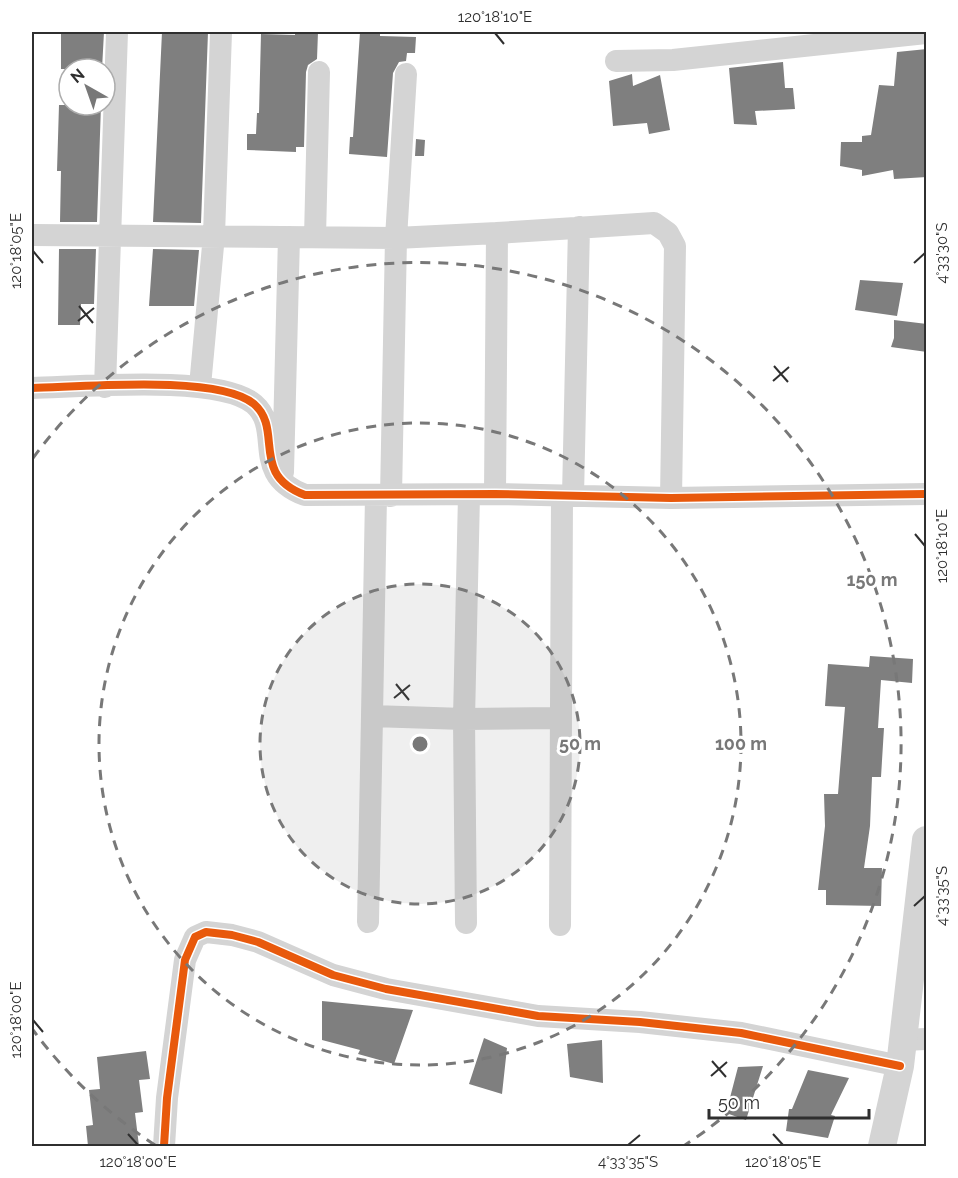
<svg xmlns="http://www.w3.org/2000/svg" width="958" height="1178" font-family="Raleway,sans-serif">
	<style>
		.building { fill: #7f7f7f }
		.lines { fill: none; stroke-linecap: round; stroke-linejoin: round }
		.minor { stroke: #d4d4d4; stroke-width: 22 }
		.tertiary { stroke: #d4d4d4; stroke-width: 28 }
		.cycleway-casing { stroke: #fff; stroke-width: 11 }
		.cycleway { stroke: #e8590c; stroke-width: 8 }
		.ticks { fill: none; stroke: #2f2f2f; stroke-width: 2 }
		.ring { fill: none; stroke: #787878; stroke-width: 3; stroke-dasharray: 10 8 }
		.centre { fill: #787878; stroke: #fff; stroke-width: 3 }
		.ring-label { font-size: 18px; text-anchor: middle; font-weight: bold; fill: #787878; stroke: #fff; stroke-width: 6; stroke-linejoin: round; paint-order: stroke }
		.neatline { fill: none; stroke: #2f2f2f; stroke-width: 2 }
		.ticks-label { font-size: 15px; text-anchor: middle; fill: #2f2f2f }
	</style>
	<rect width="100%" height="100%" fill="#fff"/>
	<path class="building" d="M61 32H104L102 69H61Z
		M162 32H208L201 223 153 222Z
		M295 32H318L317 59 308 65 306 72 304 147H296V152L247 150V134H256L257 113H259L261 34 295 35Z
		M360 32H380V36L416 37 415 53H407L406 61 399 62 393 73 387 157 349 154 350 137H353Z
		M927 49V177L894 179 893 170 862 176V170L840 166 841 142H862V136L871 135 879 85 894 86 897 52Z
		M783 62 785 88H793L795 109 755 111 757 125 734 124 729 68Z
		M632 74 633 86 660 75 670 130 649 134 647 123 613 126 609 81Z
		M59 105H101L97 222H60L61 171H57Z
		M416 139 425 140 424 156H415Z
		M59 249H96L94 304H81L80 325H58Z
		M153 249 199 250 194 306H149Z
		M860 280 903 283 897 316 855 310Z
		M894 320 927 324V352L891 347 894 338Z
		M870 656 913 659 912 683 881 680 878 728H884L881 777H872L870 826 864 868H882L881 906 826 905V890H818L825 826 824 794H838L845 707 825 706 828 664 869 667Z
		M322 1001 413 1010 394 1064 358 1054 360 1050 322 1040Z
		M484 1038 507 1048 502 1094 469 1084Z
		M602 1040 603 1083 570 1077 567 1044Z
		M146 1051 150 1079 139 1080 143 1112 135 1113 139 1146H88L86 1126 93 1125 89 1090 100 1089 97 1057Z
		M763 1066 746 1120 726 1113 738 1067Z
		M808 1070 849 1078 831 1115 835 1116 828 1138 786 1131 789 1109H792Z"/>
	<g class="lines">
		<path class="minor" d="M616 61 673 60 926 33
			M497 233 654 223 668 233 675 246 671 498
			M32 235 396 238 406 74
			M315 237 319 72
			M200 386 214 235 221 32
			M105 387 117 32
			M32 388C80 387 219 374 254 404 284 430 249 474 305 495L495 494 671 498 926 494
			M283 472 289 237
			M376 496 372 716 464 719 469 495
			M391 496 396 238 497 233 495 494
			M573 496 579 227
			M368 922 372 716
			M466 923 464 719 561 718
			M560 925 562 496
			M903 1040 926 1039
			M164 1146 167 1098 185 960 195 937 206 932 232 935 258 942 333 975 386 989 538 1016 640 1022 741 1033 900 1066"/>
		<path class="tertiary" d="M882 1146 900 1066 926 840"/>
		<defs>
			<path id="cycleway" d="M32 388C80 387 219 374 254 404 284 430 249 474 305 495L495 494 671 498 926 494
				M164 1146 167 1098 185 960 195 937 206 932 232 935 258 942 333 975 386 989 538 1016 640 1022 741 1033 900 1066"/>
		</defs>
		<use href="#cycleway" class="cycleway-casing"/>
		<use href="#cycleway" class="cycleway"/>
	</g>
	<path class="ticks" d="M495 33 504 44M33 251 43 263M914 263 925 253M79 306 93 323M78 321 94 308M774 366 788 382M773 381 789 367M915 534 925 546M396 684 409 700M394 698 410 685M914 906 925 896M33 1020 43 1032M712 1061 726 1077M711 1076 727 1062M128 1134 138 1145M773 1134 783 1145M628 1145 640 1135"/>
	<circle cx="420" cy="744" r="160" fill="#787878" fill-opacity=".12"/>
	<g class="ring">
		<circle cx="420" cy="744" r="160"/>
		<circle cx="420" cy="744" r="321"/>
		<path d="M155 1145A481 481 0 0 1 33 1030M33 458A481 481 0 1 1 685 1145"/>
	</g>
	<circle cx="420" cy="744" r="9" class="centre"/>
	<g class="ring-label">
		<text x="872" y="586">150 m</text>
		<text x="580" y="750">50 m</text>
		<text x="741" y="750">100 m</text>
	</g>
	<rect width="958" height="1178" fill="none" stroke="#ffffff" stroke-width="66"/>
	<g transform="translate(87 87) rotate(320)"><circle r="28" fill="#ffffff" stroke="#acacac" stroke-width="1.5"/>
	<path d="M0-4.5L10 22L0 15L-10 22Z" fill="#787878"/>
	<text y="-9" font-size="16" font-weight="bold" text-anchor="middle" fill="#2f2f2f">N</text>
	</g>
	<path d="M709 1109v9h160v-9" fill="none" stroke="#2f2f2f" stroke-width="3"/>
	<text x="718" y="1109" font-size="18" fill="#2f2f2f" stroke="#ffffff" stroke-width="4.5" paint-order="stroke">50 m</text>
	<rect x="33" y="33" width="892" height="1112" class="neatline"/>
	<g class="ticks-label">
		<text x="495" y="22">120°18'10"E</text>
		<text transform="translate(16 251) rotate(-90)" y="5">120°18'05"E</text>
		<text transform="translate(942 253) rotate(-90)" y="5">4°33'30"S</text>
		<text transform="translate(942 546) rotate(-90)" y="5">120°18'10"E</text>
		<text transform="translate(942 896) rotate(-90)" y="5">4°33'35"S</text>
		<text transform="translate(16 1020) rotate(-90)" y="5">120°18'00"E</text>
		<text x="138" y="1167">120°18'00"E</text>
		<text x="628" y="1167">4°33'35"S</text>
		<text x="783" y="1167">120°18'05"E</text>
	</g>
</svg>
